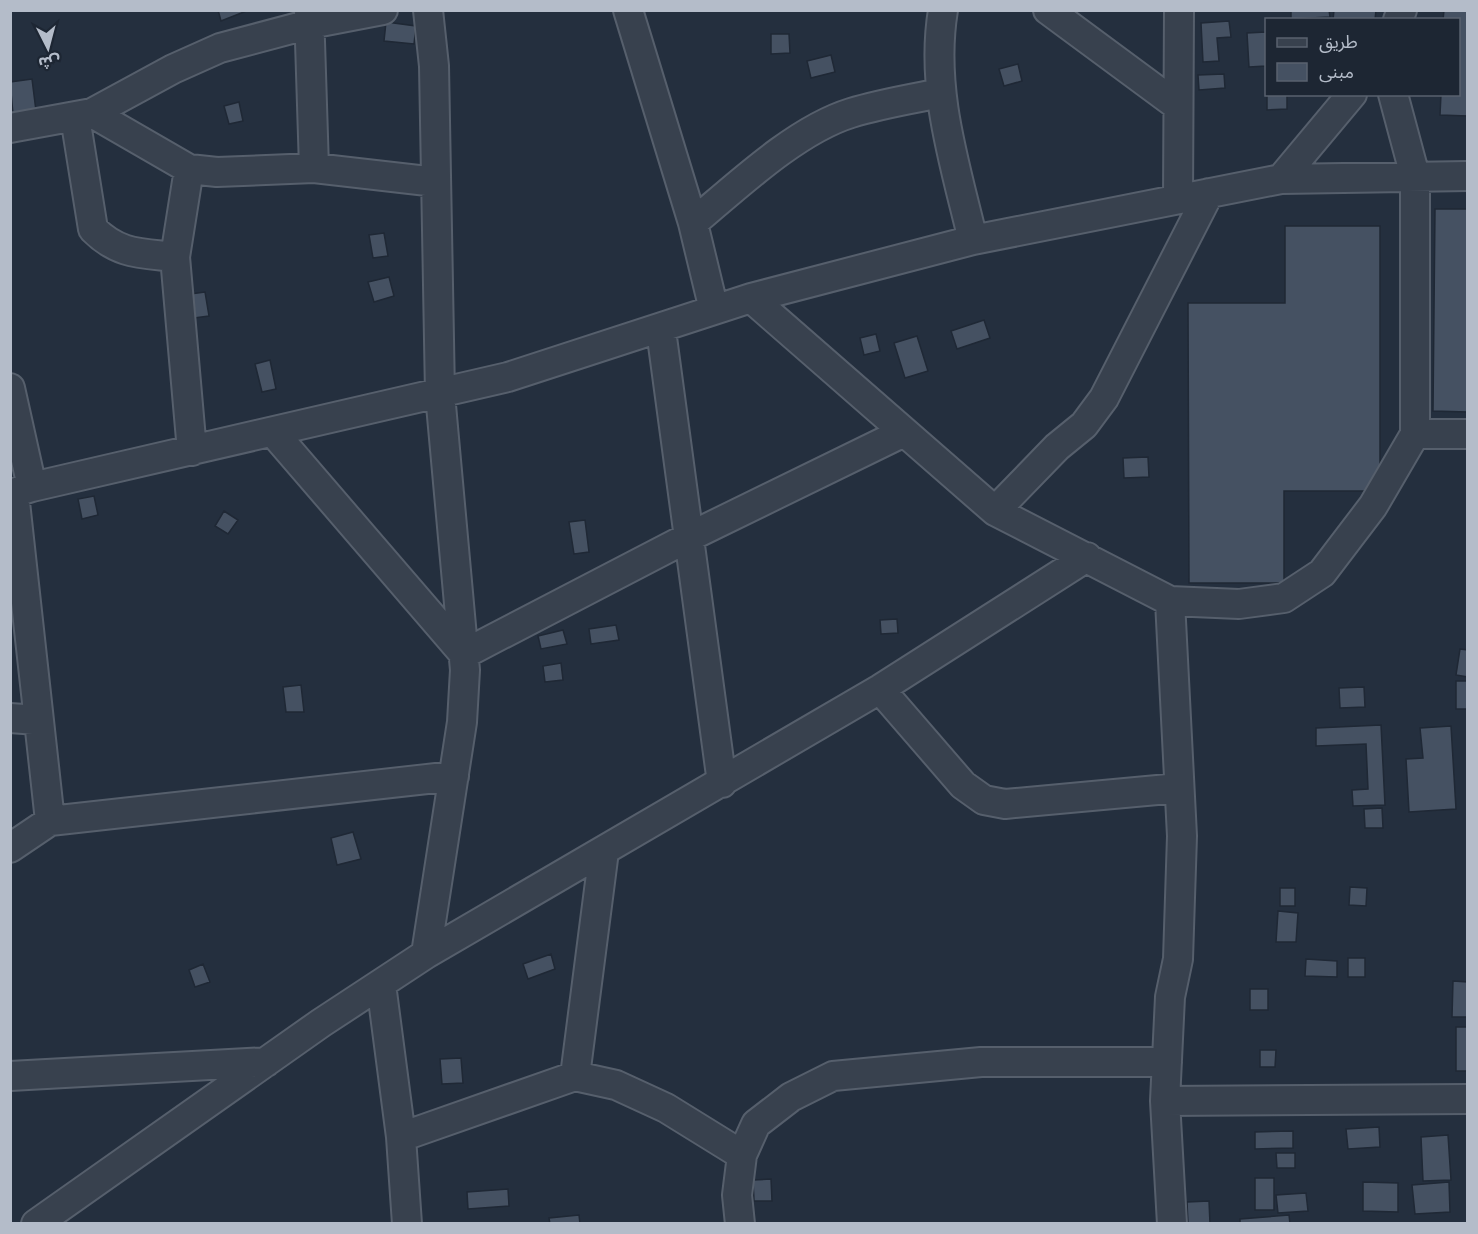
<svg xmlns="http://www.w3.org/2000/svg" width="1478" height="1234" font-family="'Public Sans','Noto Sans Arabic',sans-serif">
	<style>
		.building { fill: #455162; stroke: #1f2835; stroke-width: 1.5 }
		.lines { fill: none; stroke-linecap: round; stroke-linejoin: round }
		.minor-casing { stroke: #565f6c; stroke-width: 32 }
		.minor { stroke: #38414e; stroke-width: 28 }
	</style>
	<rect width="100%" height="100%" fill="#242f3e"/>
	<path class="building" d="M218 10H249L221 21Z
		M1291 10H1329L1330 17 1291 19Z
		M1334 10H1376L1375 20H1333Z
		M1444 10H1468V116L1440 115 1441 94H1458V20H1443Z
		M1229 21 1231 37 1217 38 1219 61 1203 62 1201 23Z
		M386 22 416 26 414 44 384 41Z
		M1266 32V66L1249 67 1247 33Z
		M771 34H789L790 53 771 54Z
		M831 55 835 72 811 78 807 61Z
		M1018 64 1022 81 1004 86 999 69Z
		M1224 74 1225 88 1199 90 1198 75Z
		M32 79 36 111 13 114 10 82Z
		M1267 94H1287V109L1267 110Z
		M239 102 243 121 229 124 224 106Z
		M1435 209H1468V412L1433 411Z
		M1285 226H1380V491H1284V583H1189L1188 303H1285Z
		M384 233 388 256 373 258 369 235Z
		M389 277 394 296 374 302 368 282Z
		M205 292 209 316 194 318 190 294Z
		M984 320 990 338 957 349 951 331Z
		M876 334 880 351 864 355 860 338Z
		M917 336 928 371 905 378 894 343Z
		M270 360 276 389 262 392 255 364Z
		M1148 457 1149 477 1124 478 1123 458Z
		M94 496 98 515 82 519 78 499Z
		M224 511 238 520 228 534 215 526Z
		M585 520 589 552 574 554 569 522Z
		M897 619 898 633 881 634 880 620Z
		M616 625 619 640 591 644 589 629Z
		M563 630 567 644 541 649 538 636Z
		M1460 649 1468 650V677L1456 675Z
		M561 663 563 680 545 682 543 666Z
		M1456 681H1468V709H1456Z
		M301 685 304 712H286L283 687Z
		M1364 687 1365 707 1340 708 1339 688Z
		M1381 725 1385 805 1353 806 1352 790 1368 789 1366 744 1316 746V728Z
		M1451 726 1456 809 1409 812 1406 759 1423 758 1420 728Z
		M1382 808 1383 828H1365L1364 809Z
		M353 832 361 859 337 865 331 838Z
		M1350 887 1367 888 1366 906 1349 905Z
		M1280 888H1295V906H1280Z
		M1278 911 1298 913 1296 942H1276Z
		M551 954 555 969 528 979 523 964Z
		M1348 958H1365V977H1348Z
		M1306 959 1337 961V977L1305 976Z
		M203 964 210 982 195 987 189 970Z
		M1453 981 1468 982V1017H1452Z
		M1250 989H1268V1010H1250Z
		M1456 1027H1468V1071H1456Z
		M1260 1050H1276L1275 1067H1260Z
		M461 1058 463 1083 442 1084 440 1059Z
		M1379 1127 1380 1147 1348 1149 1346 1129Z
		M1293 1131V1148L1255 1149V1132Z
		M1448 1135 1451 1180 1423 1181 1421 1137Z
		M1276 1153H1295V1168H1277Z
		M1255 1178H1274V1210H1255Z
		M771 1179 772 1201H754L753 1180Z
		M1363 1182 1398 1183V1212L1363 1211Z
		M1449 1182 1450 1212 1415 1214 1412 1185Z
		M508 1189 509 1206 468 1209 467 1192Z
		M1306 1193 1308 1211 1278 1213 1276 1195Z
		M1209 1201 1210 1224H1188L1187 1202Z
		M579 1215 580 1224H550L549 1218Z
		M1289 1215 1290 1224H1240V1219Z"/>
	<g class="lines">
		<defs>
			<path id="minor" d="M309 10 314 168
				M628 10 693 223 714 310
				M943 10C930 89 955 164 973 240
				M1048 10 1178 106
				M1398 20 1402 10
				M92 113 189 169 217 172 314 168 436 182
				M75 117 93 229C119 255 141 253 175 257
				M10 128 92 113 173 69 220 48 310 24 383 10
				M189 169 175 257 192 451
				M1281 179 1352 94
				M1178 199 1179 10
				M693 223C737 186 796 130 851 113 880 104 911 99 941 93
				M751 298 995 511 1170 601 1239 604 1284 598 1322 573 1373 506 1415 434V176L1393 94
				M661 330 722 783
				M10 388 32 487
				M273 432 464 654 689 537 904 432
				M1415 434H1468
				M14 493 50 821
				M10 494 32 487 508 377 751 298 973 240 1281 179 1468 176
				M995 511 1057 447 1084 425 1104 398 1209 193
				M1170 601 1182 836 1178 959 1170 997 1165 1101 1172 1224
				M880 689 963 785 984 800 1005 804 1179 788
				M10 718 37 720
				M10 848 50 821 454 776
				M426 954 462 722 465 670 440 394 434 66 428 10
				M381 984 401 1137 407 1224
				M10 1076 266 1062
				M575 1076 604 851
				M1165 1101 1468 1099
				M401 1137 575 1076 616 1085 666 1108 742 1155
				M36 1224 321 1023 426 954 880 689 1087 557
				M740 1224 737 1195 742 1155 756 1124 791 1097 833 1076 981 1062H1167"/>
		</defs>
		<use href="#minor" class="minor-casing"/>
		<use href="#minor" class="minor"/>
	</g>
	<rect width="1478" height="1234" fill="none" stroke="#b4bcc9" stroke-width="24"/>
	<rect x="1265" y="18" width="195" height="78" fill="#1d2633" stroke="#59626f" stroke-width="1.5"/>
	<rect x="1277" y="38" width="30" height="9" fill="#38414e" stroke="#59626f" stroke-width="1.5"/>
	<text x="1319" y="48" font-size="18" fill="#b4bcc9">طريق</text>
	<rect x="1277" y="63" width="30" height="18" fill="#455162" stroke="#59626f" stroke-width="1.5"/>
	<text x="1319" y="78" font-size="18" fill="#b4bcc9">مبنى</text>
	<g transform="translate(48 48) rotate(174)" stroke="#1d2633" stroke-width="4.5" paint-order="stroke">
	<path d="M0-4.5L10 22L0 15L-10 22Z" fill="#b4bcc9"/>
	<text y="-9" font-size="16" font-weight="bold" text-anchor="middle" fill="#b4bcc9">ش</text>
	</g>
</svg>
